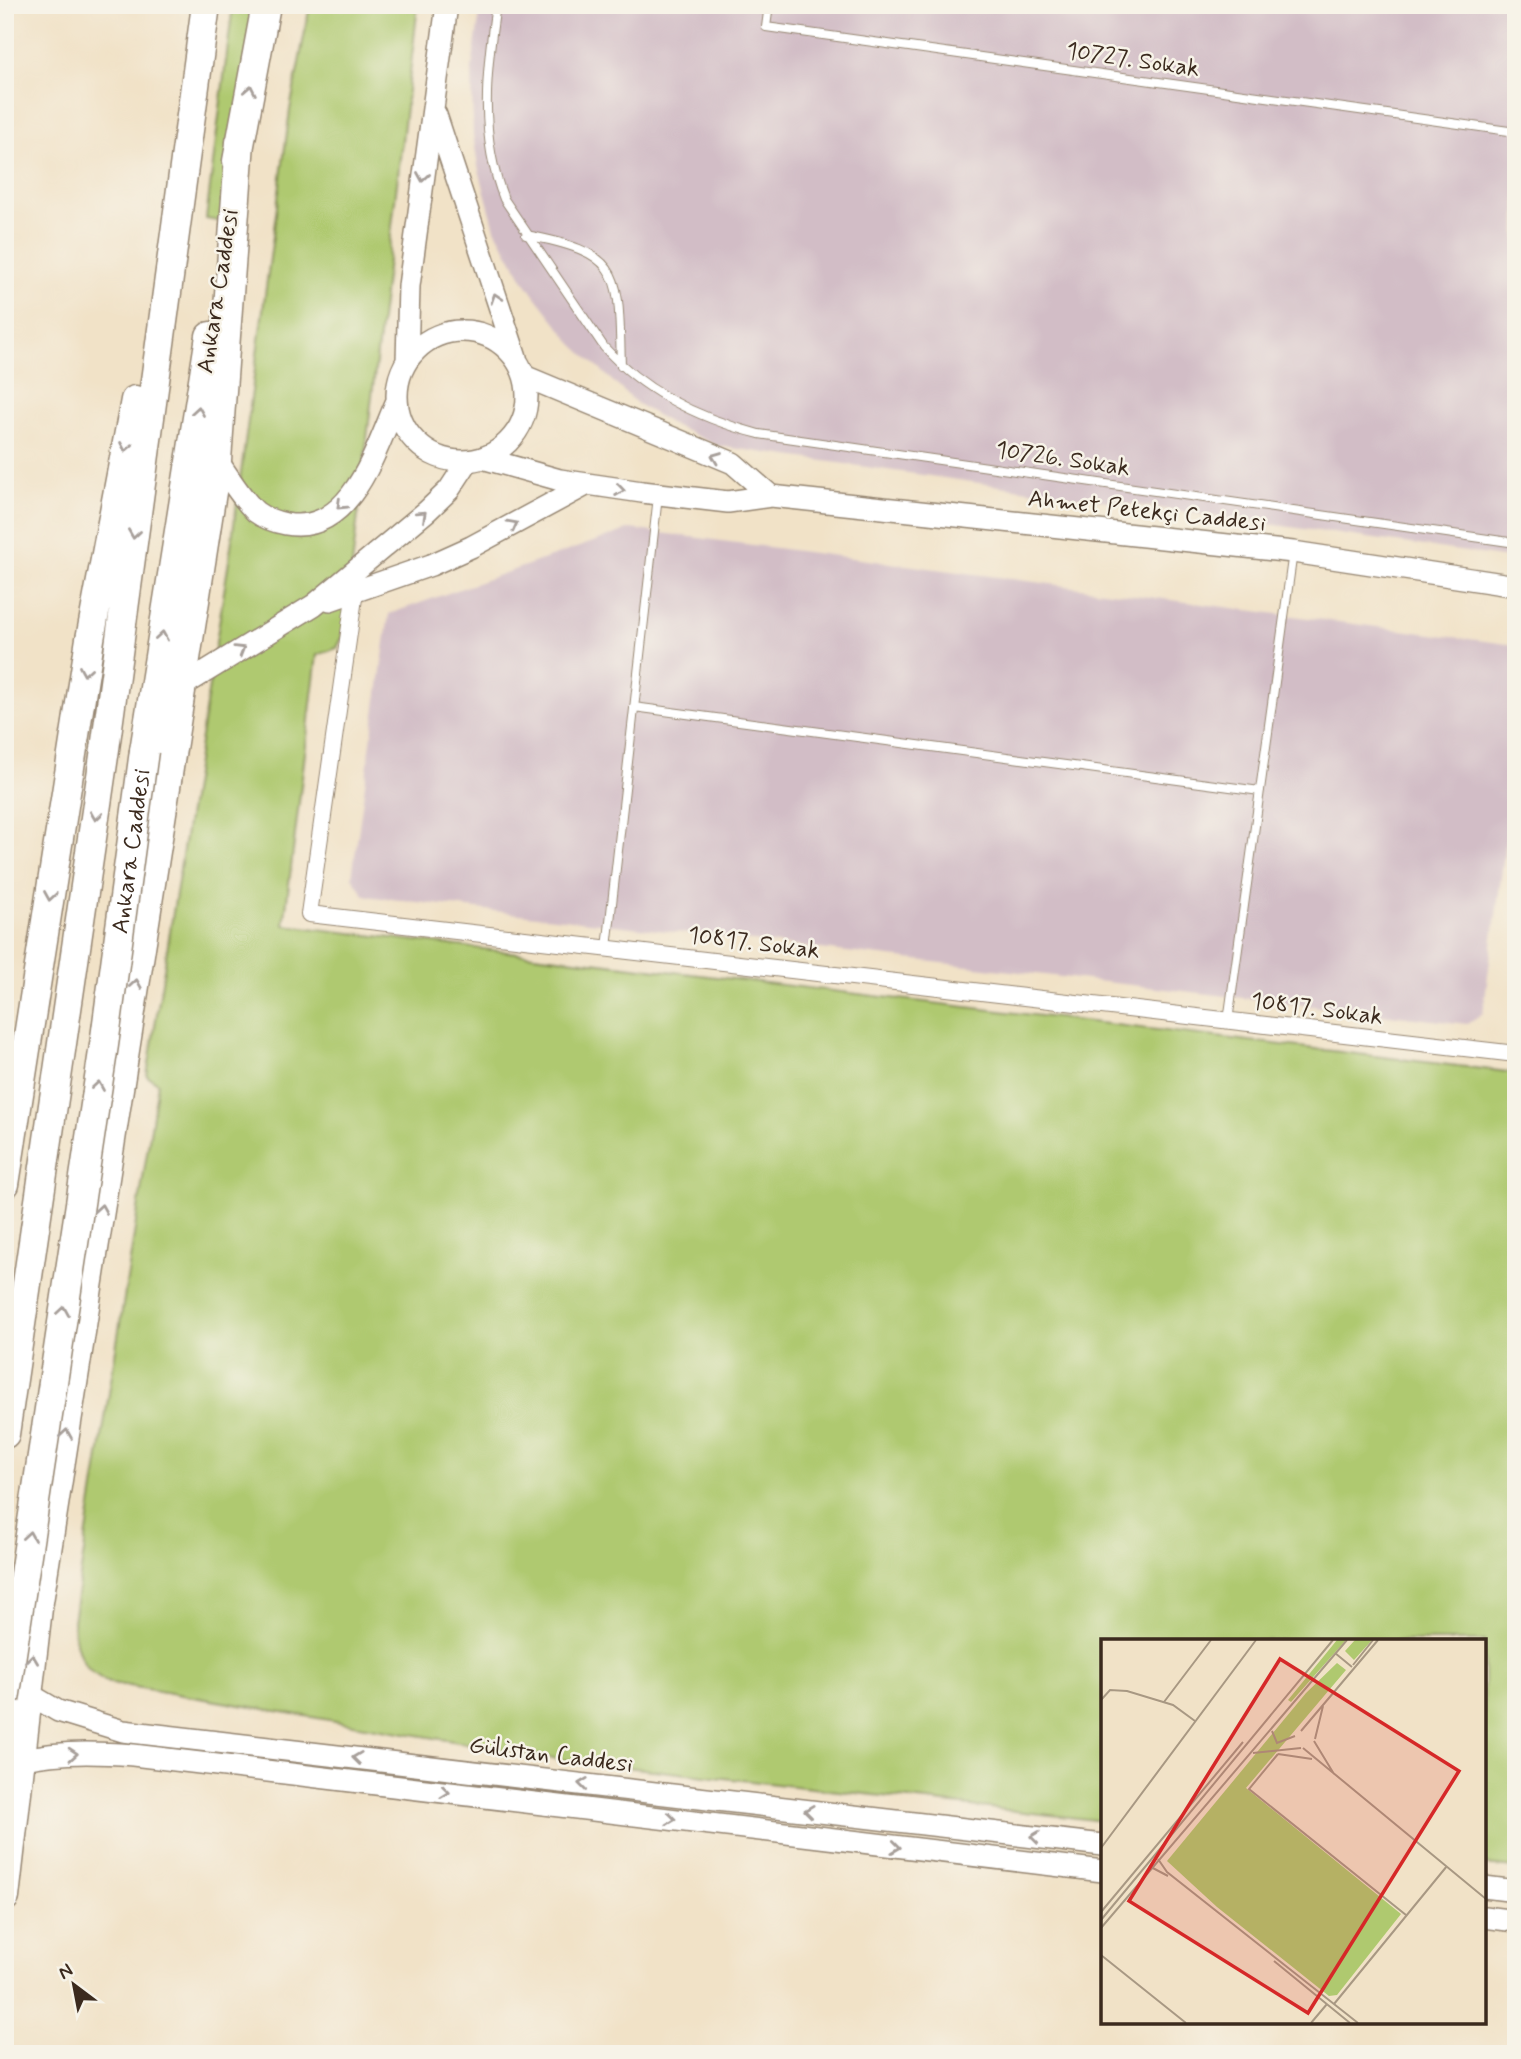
<svg xmlns="http://www.w3.org/2000/svg" width="1521" height="2059" font-family="Mynerve,sans-serif">
	<style>
		.industrial { fill: #d2bdc6 }
		.green { fill: #afc96f; stroke: #757a46; stroke-width: 2 }
		.lines { fill: none; stroke-linecap: round; stroke-linejoin: round }
		.lane-casing { stroke: #968672; stroke-width: 10 }
		.street-casing { stroke: #968672; stroke-width: 18 }
		.secondary-casing { stroke: #968672; stroke-width: 24 }
		.highway-casing { stroke: #968672; stroke-width: 31 }
		.lane { stroke: #fff; stroke-width: 8 }
		.street { stroke: #fff; stroke-width: 16 }
		.secondary { stroke: #fff; stroke-width: 21 }
		.highway { stroke: #fff; stroke-width: 28 }
		.highway-bridge-casing { stroke: #968672; stroke-width: 31; stroke-linecap: butt }
		.highway-bridge { stroke: #fff; stroke-width: 28 }
		.oneway { stroke: #a79f9a }
		.labels { text-anchor: middle; stroke-width: 5; stroke-linejoin: round; paint-order: stroke }
		.street-label { font-size: 24px; fill: #3b2a1e; stroke: #f7f3e8 }
		.inset-road { fill: none; stroke: #a89883; stroke-width: 2 }
		.view { fill: #d62828; fill-opacity: 0.15; stroke: #d62828; stroke-width: 3.5 }
		.inset-edge { fill: none; stroke: #3b2a1e; stroke-width: 3.5 }
	</style>
	<rect width="100%" height="100%" fill="#f7f3e8"/>
	<filter id="ink" filterUnits="userSpaceOnUse"><feTurbulence type="fractalNoise" baseFrequency=".0143" numOctaves="2"/><feDisplacementMap in="SourceGraphic" scale="14" xChannelSelector="R" yChannelSelector="G"/><feConvolveMatrix kernelMatrix="1 2 1 2 8 2 1 2 1" color-interpolation-filters="sRGB"/></filter>
	<filter id="wash" filterUnits="userSpaceOnUse"><feTurbulence type="fractalNoise" baseFrequency=".00686" numOctaves="4" result="noise"/><feDisplacementMap in="SourceGraphic" scale="28" xChannelSelector="R" yChannelSelector="G"/><feGaussianBlur stdDeviation="1.57" result="paint"/><feColorMatrix in="noise" values="0 0 0 0 0 0 0 0 0 0 0 0 0 0 0 0 0 1.4 0 .05"/><feComposite in="paint" operator="in"/></filter>
	<g filter="url(#wash)">
		<rect width="100%" height="100%" fill="#f1e2c7"/>
		<path class="industrial" d="M481 5H1516V559L718 446 673 425 636 403 573 344 526 284 495 229 478 166 473 134 472 68Z
			M630 529 1515 645 1516 764 1483 1013 1467 1024 365 896 352 877 389 614Z"/>
		<path class="green" d="M233 5H266L229 223 206 219Z
			M310 5H418L344 634 337 648 317 655 284 925 1516 1073V1868L1484 1865V1641H1103V1821L564 1760 111 1683C82 1672 75 1651 73 1621L158 1083 147 1076 230 554 290 110Z"/>
	</g>
	<g filter="url(#ink)">
		<g class="lines">
			<defs>
				<path id="lane" d="M496 5C486 71 479 136 504 199L604 347C644 392 701 419 759 434L1516 543
					M769 5 766 27 1516 132
					M526 235C625 254 618 272 621 366
					M634 707 1260 791
					M607 948 658 496
					M1228 1021 1293 552"/>
				<path id="street" d="M355 591 309 914 1516 1054"/>
				<path id="secondary" d="M436 115 516 357
					M397 396a65 65 0 1 1 130 0a65 65 0 1 1-130 0Z
					M407 361 409 286 447 5
					M524 376 733 463 771 496
					M482 458 560 480 642 492 728 502 771 496 1293 552 1516 586
					M217 460C229 477 241 498 256 512 264 518 276 522 286 524 351 536 376 449 396 403
					M330 600 431 565 471 547 586 485
					M182 686 314 605 427 511 449 490 468 461
					M19 1688 58 1711 123 1731 1103 1845
					M5 1764C45 1751 92 1752 133 1755L1103 1871
					M1484 1887 1516 1891
					M1484 1917 1516 1921"/>
				<path id="highway" d="M237 161 266 5
					M144 751 210 336
					M5 1184 90 639 135 400
					M5 1434 105 749 206 5
					M5 1897 38 1608 217 460 240 142"/>
			</defs>
			<use href="#lane" class="lane-casing"/>
			<use href="#street" class="street-casing"/>
			<use href="#secondary" class="secondary-casing"/>
			<use href="#highway" class="highway-casing"/>
			<use href="#lane" class="lane"/>
			<use href="#street" class="street"/>
			<use href="#secondary" class="secondary"/>
			<use href="#highway" class="highway"/>
			<defs>
				<g id="highway-bridge">
					<path id="s1" d="M5 1700 104 1045 144 751"/>
				</g>
			</defs>
			<use href="#highway-bridge" class="highway-bridge-casing"/>
			<use href="#highway-bridge" class="highway-bridge"/>
		</g>
		<defs><path id="oneway-chevron" d="M-2-3.5L2.5 0L-2 3.5" fill="none" stroke-width="1.6" stroke-linecap="round" stroke-linejoin="round" transform="scale(1.75)"/></defs>
		<g class="oneway">
			<use href="#oneway-chevron" transform="translate(250 90) rotate(-79)"/>
			<use href="#oneway-chevron" transform="translate(423 177) rotate(99)"/>
			<use href="#oneway-chevron" transform="translate(496 298) rotate(-108)"/>
			<use href="#oneway-chevron" transform="translate(198 411) rotate(-81)"/>
			<use href="#oneway-chevron" transform="translate(126 447) rotate(100)"/>
			<use href="#oneway-chevron" transform="translate(716 457) rotate(-159)"/>
			<use href="#oneway-chevron" transform="translate(620 490) rotate(8)"/>
			<use href="#oneway-chevron" transform="translate(341 505) rotate(137)"/>
			<use href="#oneway-chevron" transform="translate(422 515) rotate(-42)"/>
			<use href="#oneway-chevron" transform="translate(513 525) rotate(-28)"/>
			<use href="#oneway-chevron" transform="translate(134 534) rotate(98)"/>
			<use href="#oneway-chevron" transform="translate(162 636) rotate(-81)"/>
			<use href="#oneway-chevron" transform="translate(240 650) rotate(-31)"/>
			<use href="#oneway-chevron" transform="translate(85 671) rotate(99)"/>
			<use href="#oneway-chevron" transform="translate(96 816) rotate(98)"/>
			<use href="#oneway-chevron" transform="translate(50 896) rotate(99)"/>
			<use href="#oneway-chevron" transform="translate(136 984) rotate(-81)"/>
			<use href="#oneway-chevron" transform="translate(98 1086) rotate(-81)"/>
			<use href="#oneway-chevron" transform="translate(101 1209) rotate(-81)"/>
			<use href="#oneway-chevron" transform="translate(63 1311) rotate(-81)"/>
			<use href="#oneway-chevron" transform="translate(66 1434) rotate(-81)"/>
			<use href="#oneway-chevron" transform="translate(29 1536) rotate(-81)"/>
			<use href="#oneway-chevron" transform="translate(32 1659) rotate(-83)"/>
			<use href="#oneway-chevron" transform="translate(73 1754) rotate(-4)"/>
			<use href="#oneway-chevron" transform="translate(357 1758) rotate(-173)"/>
			<use href="#oneway-chevron" transform="translate(583 1784) rotate(-173)"/>
			<use href="#oneway-chevron" transform="translate(445 1792) rotate(7)"/>
			<use href="#oneway-chevron" transform="translate(809 1811) rotate(-173)"/>
			<use href="#oneway-chevron" transform="translate(671 1819) rotate(7)"/>
			<use href="#oneway-chevron" transform="translate(1035 1837) rotate(-173)"/>
			<use href="#oneway-chevron" transform="translate(896 1847) rotate(7)"/>
		</g>
	</g>
	<g class="labels">
		<g class="street-label">
			<text transform="translate(1133 59) rotate(8)" y="8">10727. Sokak</text>
			<text transform="translate(217 291) rotate(-81)" y="8">Ankara Caddesi</text>
			<text transform="translate(1063 458) rotate(8)" y="8">10726. Sokak</text>
			<text transform="translate(1147 510) rotate(6)" y="8">Ahmet Petekçi Caddesi</text>
			<text dy="8" stroke="none"><textPath href="#s1" startOffset="858">Ankara Caddesi</textPath></text>
			<text transform="translate(754 942) rotate(7)" y="8">10817. Sokak</text>
			<text transform="translate(1317 1008) rotate(7)" y="8">10817. Sokak</text>
			<text transform="translate(551 1754) rotate(7)" y="8">Gülistan Caddesi</text>
		</g>
	</g>
	<g transform="translate(1101 1639)">
		<rect width="385" height="385" fill="#f1e2c7"/>
		<path d="M236 1H245L190 63 187 61ZM254 1H271L253 21 244 12ZM236 24 245 31 145 149 300 275 236 356 228 357 116 268 66 222 205 54Z" fill="#afc96f"/>
		<path class="inset-road" d="M234 14 251 28M252 26 272 1M0 61 9 51 26 52 72 66 94 82M63 63 110 1M171 92 176 104 194 97M200 92 277 1M214 100 222 67M213 102 233 135M202 109 385 260M152 114 200 109M177 115 148 150 305 276M177 115 211 120M0 209 155 1M57 220 66 233 257 384M48 227 67 237M0 273 142 103M0 281 232 1M0 289 246 1M0 316 85 384M173 322 249 384M233 365 346 227M210 384 226 365"/>
		<path class="view" d="M179 20 358 132 207 374 28 262Z"/>
		<rect width="385" height="385" class="inset-edge"/>
	</g>
	<rect width="1521" height="2059" fill="none" stroke="#f7f3e8" stroke-width="28"/>
	<g transform="translate(74 1985) rotate(328)" stroke="#f7f3e8" stroke-width="5" paint-order="stroke">
	<path d="M0-5L12 26L0 18L-12 26Z" fill="#3b2a1e"/>
	<text y="-10" font-size="19" font-weight="bold" text-anchor="middle" fill="#3b2a1e">N</text>
	</g>
</svg>
